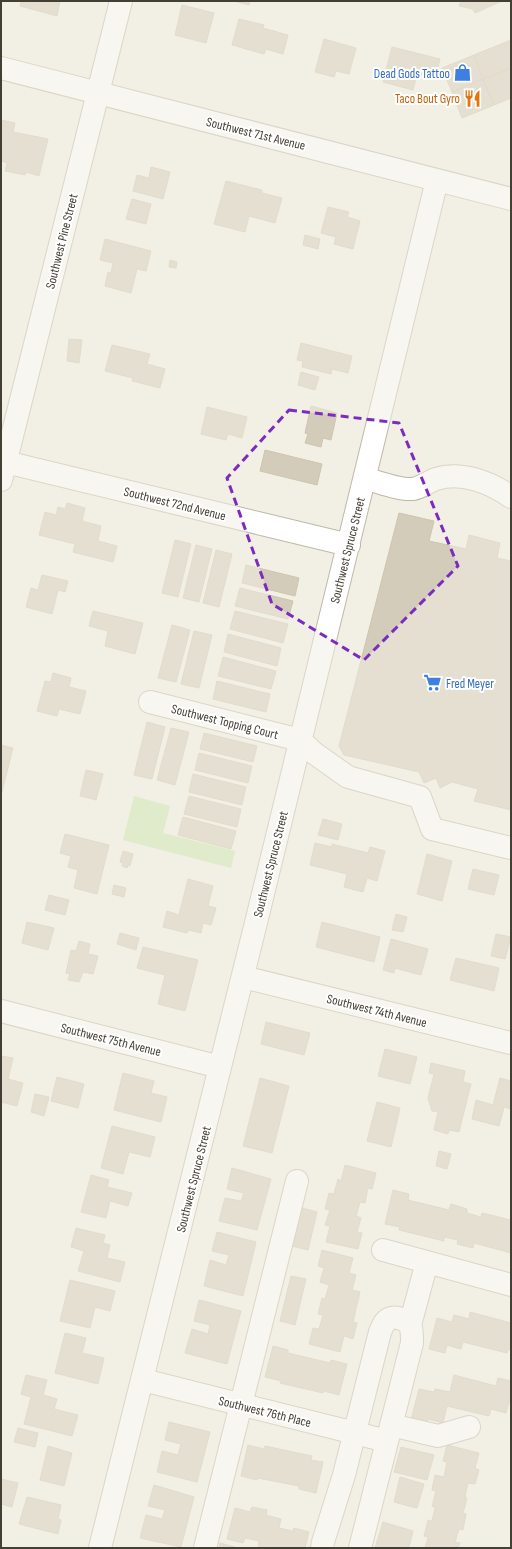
<svg xmlns="http://www.w3.org/2000/svg" width="512" height="1549" font-family="'Sofia Sans Condensed',sans-serif">
	<style>
		.green { fill: #c8e7ac }
		.building { fill: #d4ccba; stroke: #cfc4ad }
		.lines { fill: none; stroke-linecap: round; stroke-linejoin: round }
		.minor-casing { stroke: #beb8a7; stroke-width: 24 }
		.minor { stroke: #fff; stroke-width: 22 }
		.marked { fill: none; stroke: #7b2cbf; stroke-width: 3; stroke-dasharray: 8 5; stroke-linejoin: round }
		.labels { text-anchor: middle; stroke-width: 4; stroke-linejoin: round; paint-order: stroke }
		.shop-label { font-size: 13px; fill: #366cbe; stroke: #fff; text-anchor: end }
		.food-label { font-size: 13px; fill: #c56008; stroke: #fff; text-anchor: end }
		.street-label { font-size: 13px; fill: #443f34; stroke: #fff }
	</style>
	<rect width="100%" height="100%" fill="#f2efe4"/>
	<path class="green" d="M134 796 170 806 163 833 235 851 231 868 123 840Z"/>
	<path class="building" d="M21 1H60L57 16 20 6Z
		M234 1H250L249 5Z
		M461 1H502L475 13 473 9 459 6Z
		M182 5 214 13 206 43 175 35Z
		M239 19 264 25 263 28 288 35 283 54 266 49 264 54 232 45Z
		M324 39 356 48 349 74 336 71 334 77 315 72Z
		M511 40V68L483 79 474 55Z
		M392 47 440 59 435 78 417 74 413 90 383 82Z
		M474 55 483 79 452 92 442 68Z
		M511 68V98L494 105 483 79Z
		M483 79 494 105 462 118 452 92Z
		M1 120 15 123 13 132 48 139 39 176 26 172 25 175 5 171 7 163 1 161Z
		M151 167 170 172 163 199 133 191 137 175 149 178Z
		M226 181 262 190V193L282 198 275 223 249 216 245 232 214 224Z
		M132 199 151 204 146 224 126 219Z
		M328 207 349 212 347 217 360 221 353 249 334 244 336 237 321 233Z
		M305 235 320 239 318 249 303 245Z
		M105 239 151 251 146 271 137 269 131 293 105 286 108 272 111 273 113 263 100 260Z
		M170 260 177 262 176 268 169 267Z
		M69 339 82 340 79 363 67 361Z
		M301 343 352 356 348 373 332 369 331 374 302 367 303 361 297 360Z
		M112 345 150 354 147 364 165 369 160 388 132 381 133 378 105 371Z
		M301 372 319 377 315 390 298 385Z
		M311 406 337 413 331 440 323 438 321 447 305 443 308 434 305 433Z
		M207 407 247 417 242 438 228 434 226 440 201 434Z
		M265 450 322 464 317 485 260 471Z
		M67 503 85 508 82 521 101 526 98 541 117 546 113 562 73 552 75 544 39 535 45 512 56 515 58 507 65 509Z
		M399 513 434 521 429 541 466 549 469 535 500 543 497 558 511 561V810L474 801 478 789 452 782 440 788 436 778 424 783 419 772 344 755 339 746Z
		M175 540 191 544 178 597 162 593Z
		M196 545 212 549 199 602 183 598Z
		M216 550 232 554 219 607 203 603Z
		M246 565 299 578 295 596 242 583Z
		M42 575 68 581 65 592 58 590 52 614 26 607 31 588 38 590Z
		M240 588 293 601 288 619 235 606Z
		M93 611 143 623 135 654 105 646 108 631 89 626Z
		M235 611 288 624 283 643 230 629Z
		M172 625 190 630 176 682 158 678Z
		M194 631 212 635 199 688 181 684Z
		M228 634 281 648 277 666 224 652Z
		M223 657 276 671 271 689 218 676Z
		M53 673 71 678 69 687 86 691 80 714 59 709 57 716 37 711 45 681 51 682Z
		M217 681 270 694 266 712 213 699Z
		M147 722 165 727 152 779 134 775Z
		M171 728 189 732 175 785 157 780Z
		M204 733 257 746 253 762 200 749Z
		M1 745 13 748 1 796Z
		M199 753 252 766 248 783 195 770Z
		M86 770 103 774 96 800 80 796Z
		M193 774 246 787 242 805 189 792Z
		M189 796 241 809 237 827 184 814Z
		M183 817 236 831 231 849 178 835Z
		M323 819 342 824 338 840 318 835Z
		M65 834 109 845 97 894 74 888 78 870 68 867 71 856 60 853Z
		M315 843 332 847V844L368 853 370 847 385 851 377 881 367 878 363 892 344 887 347 874 310 865Z
		M123 851 133 854 130 866 128 865 127 868 122 866 123 863 120 862Z
		M427 854 452 861 442 901 417 894Z
		M473 869 499 875 494 895 468 889Z
		M188 879 213 886 208 906 216 908 211 925 203 923 201 933 188 930 187 933 163 927 167 911 179 915Z
		M114 885 126 888 124 897 112 894Z
		M49 895 69 900 65 915 45 910Z
		M396 914 407 917 403 932 392 930Z
		M27 922 54 928 48 950 22 943Z
		M322 922 380 937 374 962 316 947Z
		M120 933 139 938 136 950 117 944Z
		M496 934 511 937 505 959 491 956Z
		M391 939 428 949 421 975 395 968 394 973 383 970Z
		M79 941 90 944 88 954 98 956 93 974 83 972 79 982 68 980 70 974 66 973 71 950 76 951Z
		M143 947 198 960 185 1011 158 1004 165 975 137 968Z
		M456 958 499 968 494 991 450 980Z
		M266 1022 310 1033 304 1055 261 1044Z
		M385 1049 417 1057 410 1084 378 1076Z
		M1 1056 13 1058 8 1079 23 1083 17 1106 1 1102Z
		M431 1063 465 1071 463 1082 471 1084 459 1132 449 1130 448 1134 434 1130 438 1112 432 1111 428 1098 434 1074 429 1073Z
		M123 1073 154 1081 151 1093 167 1097 161 1122 114 1110Z
		M57 1077 84 1084 78 1108 51 1101Z
		M260 1078 289 1086 272 1153 243 1146Z
		M500 1078 511 1081V1109L504 1107 499 1126 472 1119 476 1100 493 1105Z
		M35 1094 49 1097 44 1116 31 1112Z
		M377 1102 400 1108 391 1147 367 1141Z
		M112 1126 155 1137 150 1157 129 1152 123 1174 101 1168Z
		M439 1151 451 1154 447 1169 436 1166Z
		M345 1165 376 1173 372 1189 368 1188 365 1203 360 1202 356 1216 361 1218 357 1232 362 1233 358 1249 326 1242 330 1226 325 1225 330 1210 325 1209 329 1193 334 1194 338 1179 341 1181Z
		M232 1168 271 1179 257 1230 219 1221 225 1198 241 1201 244 1193 227 1189Z
		M91 1175 109 1180 107 1187 132 1193 128 1206 110 1201 106 1218 81 1212Z
		M393 1190 409 1194 408 1200 449 1210 451 1204 467 1209V1213L481 1217 482 1213 511 1220V1253L474 1243 473 1248 457 1244 458 1240 444 1237V1241L399 1230 400 1227 385 1224Z
		M302 1208 317 1212 308 1250 292 1246Z
		M76 1228 105 1235 103 1243 110 1245 107 1258 125 1262 120 1282 78 1271 84 1251 71 1247Z
		M217 1232 256 1242 243 1296 204 1286 210 1260 226 1265 229 1255 212 1251Z
		M322 1250 353 1258 349 1273 356 1275 352 1290 360 1292 353 1322 357 1323 353 1339 344 1336 340 1352 309 1344 313 1328 319 1329 323 1315 318 1314 322 1298 325 1299 329 1285 320 1282 324 1268 318 1266Z
		M291 1276 306 1279 295 1325 280 1321Z
		M70 1280 115 1291 110 1311 95 1307 90 1328 60 1321Z
		M199 1300 241 1311 227 1364 185 1353 192 1329 208 1334 210 1325 194 1321Z
		M470 1312 511 1323V1350L508 1349 507 1353 463 1342 461 1349 447 1345 445 1353 429 1349 437 1318 452 1322 454 1315 469 1319Z
		M65 1333 86 1338 82 1353 104 1358 98 1384 55 1373Z
		M273 1346 288 1350V1353L330 1363 331 1360 347 1364 339 1395 324 1391 323 1393 280 1383 281 1381 265 1377Z
		M26 1375 47 1380 43 1395 57 1399 54 1409 78 1415 72 1436 24 1424 31 1397 21 1394Z
		M454 1375 496 1386 498 1378 511 1381V1395L506 1413 491 1409 489 1416 447 1406 443 1423 428 1419 426 1424 411 1420 419 1389 434 1392 435 1389 450 1392Z
		M169 1422 210 1432 197 1482 157 1472 162 1451 178 1455 181 1444 165 1440Z
		M18 1428 38 1433 35 1447 14 1442Z
		M248 1445 264 1449 265 1446 312 1456 311 1460 323 1462 316 1493 299 1489V1486L258 1478 257 1480 241 1476Z
		M447 1445 479 1453 475 1468 479 1470 475 1484 468 1483 465 1497 467 1498 463 1513 466 1514 463 1530 459 1529 455 1542 460 1543 458 1548H425L428 1537 424 1536 428 1520 432 1521 435 1507 432 1506 436 1491 432 1490 435 1475 444 1477 447 1462 443 1461Z
		M48 1446 72 1453 64 1486 40 1480Z
		M401 1447 434 1455 427 1480 394 1472Z
		M400 1477 424 1484 417 1508 394 1502Z
		M1 1479 18 1483 12 1507 1 1504Z
		M154 1485 194 1497 181 1547 140 1538 146 1515 162 1519 165 1510 148 1506Z
		M27 1497 61 1505 58 1519 61 1520 58 1534 19 1524Z
		M252 1507 267 1510 266 1515 281 1519 279 1528 293 1531 294 1528 309 1532 305 1548H264L258 1546 259 1541 245 1538 243 1543 227 1539 235 1508 250 1512Z
		M383 1522 413 1531 409 1548H375Z
		M220 1543 238 1548H219Z"/>
	<g class="lines">
		<defs>
			<path id="minor" d="M1 68 511 199
				M1 461 349 545
				M365 478C378 482 399 490 413 489 420 488 428 482 436 479 461 471 490 482 511 497
				M1 480 121 1
				M150 702 300 740 314 753 348 777 420 797 432 829 511 848
				M243 977 511 1043
				M1 1011 220 1067
				M383 1250 511 1285
				M410 1325 427 1262
				M143 1380 387 1441
				M391 1425 438 1436 469 1427
				M100 1548C215 1093 327 636 437 180
				M205 1548 297 1181
				M322 1548 323 1542 344 1475 380 1332C382 1328 383 1324 386 1321 393 1314 407 1319 411 1327 412 1333 412 1338 412 1343L360 1548"/>
		</defs>
		<use href="#minor" class="minor-casing"/>
		<use href="#minor" class="minor"/>
	</g>
	<path d="M0 0H512V1549H0ZM289 410 399 423 458 566 364 660 272 604 227 478Z" fill="#f2efe4" fill-opacity=".55" fill-rule="evenodd"/>
	<path class="marked" d="M289 410 399 423 458 566 364 660 272 604 227 478Z"/>
	<defs>
		<symbol id="shop-bare" viewBox="-9 -9 18 18"><path d="M-5-2.5h2.3a2.7 3.5 0 0 1 5.4 0H5L5.5 6h-11ZM-1.5-2.5h3a1.5 2.3 0 0 0-3 0Z" fill="#3f7fe0" stroke="#fff" stroke-width="2.5" paint-order="stroke"/></symbol>
		<symbol id="restaurant-bare" viewBox="-9 -9 18 18"><path d="M-5-6h1v4h1v-4h1v4h1v-4h1v5L-1.5 .5V6h-2V.5L-5-1ZM5-6V6H3V1.5H1.5Q1.5-4 5-6Z" fill="#e8710a" stroke="#fff" stroke-width="2.5" paint-order="stroke"/></symbol>
		<symbol id="supermarket-bare" viewBox="-9 -9 18 18"><path d="M-6-5.5h2.5l.6 2H6L4.5 2H-2.5L-4.4-4H-6ZM-1.5 3.2a1.3 1.3 0 1 0 .1 0ZM3 3.2a1.3 1.3 0 1 0 .1 0Z" fill="#3f7fe0" stroke="#fff" stroke-width="2.5" paint-order="stroke"/></symbol>
	</defs>
	<g fill-rule="evenodd">
		<use href="#shop-bare" x="450" y="60" width="25" height="25"/>
		<use href="#restaurant-bare" x="460" y="86" width="25" height="25"/>
		<use href="#supermarket-bare" x="420" y="670" width="25" height="25"/>
	</g>
	<g class="labels">
		<g class="shop-label">
			<text x="450" y="78">Dead Gods Tattoo</text>
			<text x="446" y="688" text-anchor="start">Fred Meyer</text>
		</g>
		<g class="food-label">
			<text x="460" y="103">Taco Bout Gyro</text>
		</g>
		<g class="street-label">
			<text transform="translate(256 133) rotate(14)" y="5">Southwest 71st Avenue</text>
			<text transform="translate(61 241) rotate(-76)" y="5">Southwest Pine Street</text>
			<text transform="translate(175 503) rotate(14)" y="5">Southwest 72nd Avenue</text>
			<text transform="translate(347 550) rotate(-76)" y="5">Southwest Spruce Street</text>
			<text transform="translate(225 721) rotate(14)" y="5">Southwest Topping Court</text>
			<text transform="translate(270 864) rotate(-76)" y="5">Southwest Spruce Street</text>
			<text transform="translate(377 1010) rotate(14)" y="5">Southwest 74th Avenue</text>
			<text transform="translate(111 1039) rotate(14)" y="5">Southwest 75th Avenue</text>
			<text transform="translate(193 1179) rotate(-76)" y="5">Southwest Spruce Street</text>
			<text transform="translate(265 1411) rotate(14)" y="5">Southwest 76th Place</text>
		</g>
	</g>
	<rect width="512" height="1549" fill="none" stroke="#443f34" stroke-width="4"/>
</svg>
